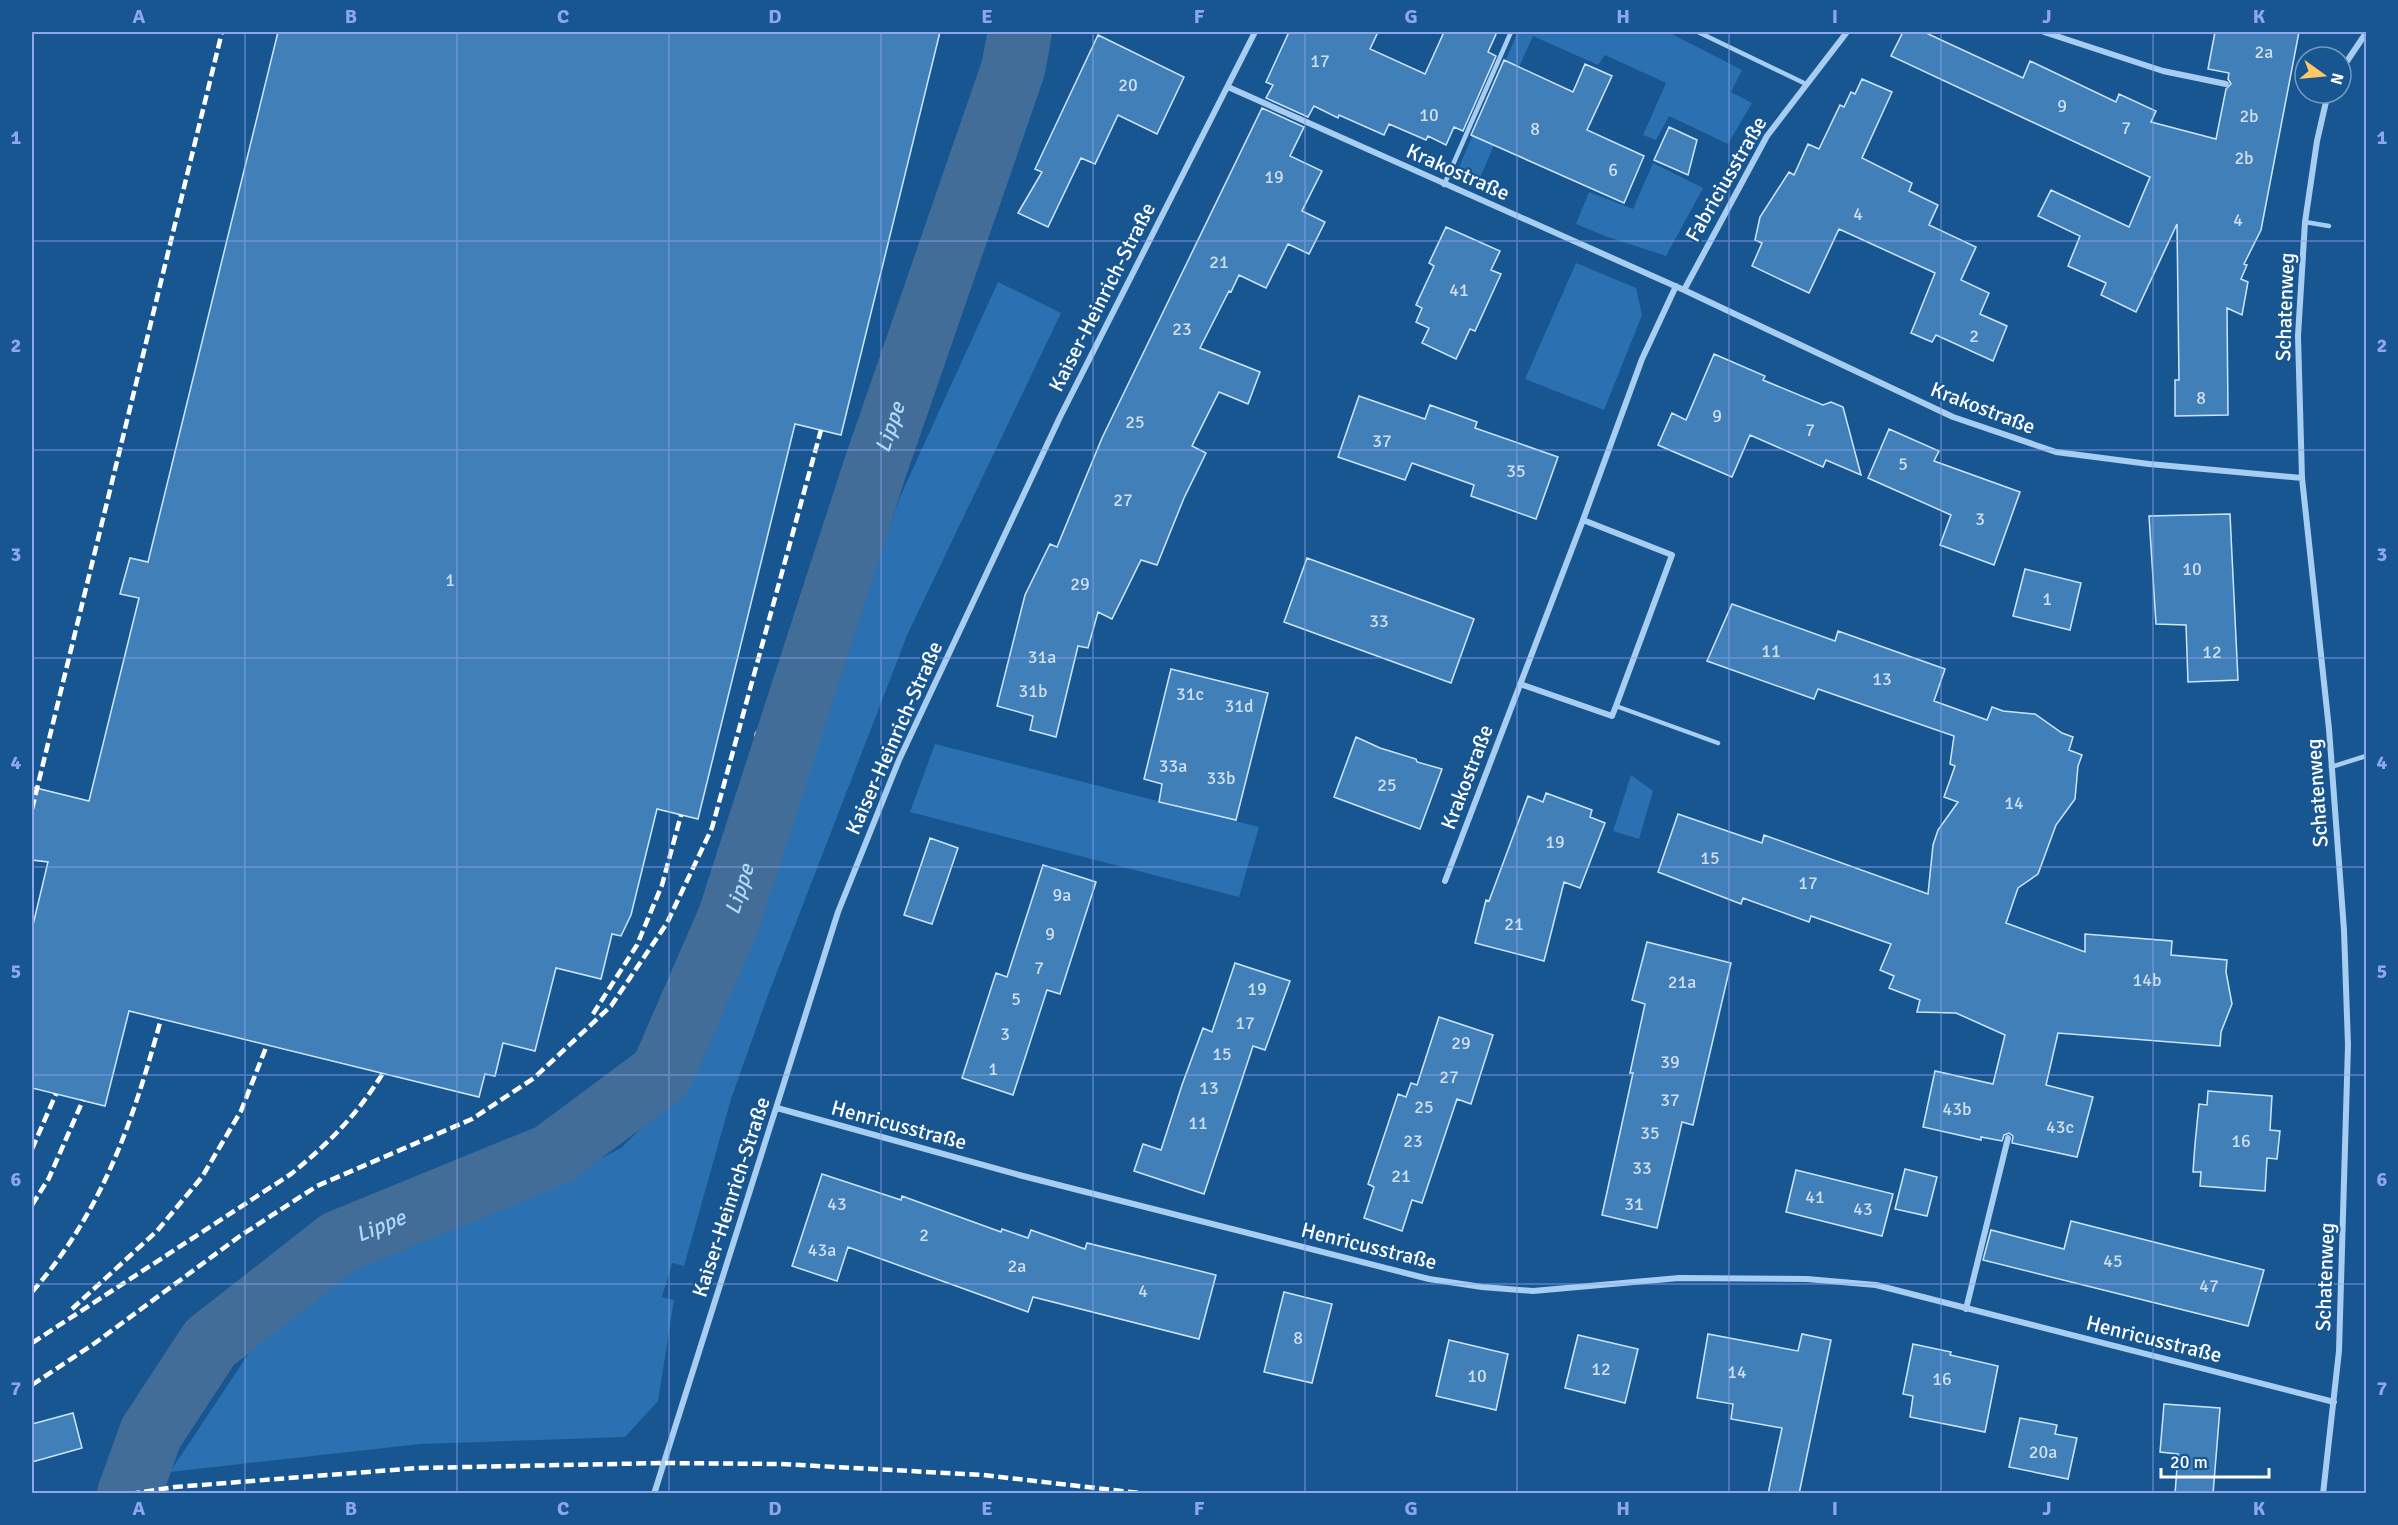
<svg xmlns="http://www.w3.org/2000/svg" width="2398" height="1525" font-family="Signika,sans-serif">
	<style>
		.green { fill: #2b70b0 }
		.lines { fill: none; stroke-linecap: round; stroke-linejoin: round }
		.stream { stroke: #9ac9f2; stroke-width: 10 }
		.river { stroke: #416d98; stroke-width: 64 }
		.building { fill: #417fb9; stroke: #cee6fb; stroke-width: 1.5 }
		.lane { stroke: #a7cdf0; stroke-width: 4.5 }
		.street { stroke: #a7cdf0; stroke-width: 6 }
		.rail { stroke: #fff; stroke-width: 4.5; stroke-dasharray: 10 4.5; stroke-linecap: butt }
		.grid { fill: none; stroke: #8ea6ec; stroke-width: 1.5; stroke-opacity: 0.55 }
		.labels { text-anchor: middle; stroke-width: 4.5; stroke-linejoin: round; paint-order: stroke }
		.number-label { font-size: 18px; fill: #d0dfee }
		.street-label { font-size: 21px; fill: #fff; stroke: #185692 }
		.water-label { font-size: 22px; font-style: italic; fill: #b3d7f7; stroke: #185692 }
		.neatline { fill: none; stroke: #8ea6ec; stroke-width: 2 }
		.grid-label { font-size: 20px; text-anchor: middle; font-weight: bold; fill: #8ea6ec }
	</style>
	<rect width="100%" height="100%" fill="#185692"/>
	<path class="green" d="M1518 32H1668L1742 70 1731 92 1752 103 1728 144 1669 116 1656 140 1643 135 1666 83 1605 55 1598 65 1533 36 1500 109 1494 145 1479 180 1458 169Z
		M1653 163 1703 188 1666 256 1605 236 1576 224 1589 192 1633 209Z
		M1576 263 1636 288 1642 315 1604 410 1525 379Z
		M998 282 1061 313 908 633 768 995 731 1099 684 1266 672 1263 662 1297 674 1300 658 1401 625 1437 420 1444 170 1472 249 1353 320 1279 395 1241 465 1214 539 1191 621 1148 667 1103 715 1025 752 928 818 724 900 497Z
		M935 744 1259 827 1239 897 910 812Z
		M1631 775 1653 791 1639 839 1613 831Z"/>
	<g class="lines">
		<path class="stream" d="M759 735 788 731"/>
		<path class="river" id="s1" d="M129 1494 151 1433 210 1343 339 1242 552 1155 662 1073 729 919 874 471 1013 69 1020 32"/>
	</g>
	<path class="building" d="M278 32H940L841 435 795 424 698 819 657 809 631 915 621 936 612 934 601 979 556 968 535 1051 503 1043 495 1076 485 1074 479 1097 129 1011 105 1106 32 1088V929L48 862 32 860V787L89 801 139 598 120 594 130 558 148 562Z
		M1289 32H1378L1370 49 1425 74 1444 32H1497L1488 52 1496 56 1463 131 1454 127 1446 145 1428 136 1426 140 1389 124 1384 135 1339 115 1338 118 1314 106 1308 117 1266 98 1273 85 1266 82Z
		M1903 32H1924L2023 78 2030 61 2116 102 2119 94 2156 111 2151 122 2216 139 2226 89 2231 84 2228 79 2229 73 2208 69 2215 32H2299L2261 230 2244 264 2247 265 2241 279 2248 282 2242 315 2227 308 2228 415 2175 416V380H2179L2177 224 2136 312 2101 295 2106 283 2068 266 2080 236 2038 216 2051 190 2129 227 2150 177 1891 56Z
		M1098 35 1184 77 1157 134 1118 115 1095 164 1081 158 1048 227 1018 213 1042 172 1035 169Z
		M1504 60 1573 92 1585 64 1612 76 1587 130 1644 156 1624 203 1471 135Z
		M1862 79 1892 92 1862 158 1912 183 1909 191 1938 205 1929 225 1976 247 1961 280 1989 293 1980 314 2007 326 1993 361 1936 335 1932 342 1911 333 1935 273 1839 229 1809 293 1752 266 1762 243 1755 240 1760 217 1789 172 1794 175 1808 144 1819 149 1840 105 1844 107 1851 92 1855 94Z
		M1262 108 1304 127 1290 156 1322 171 1302 211 1325 222 1309 254 1288 244 1266 288 1239 275 1231 292 1229 291 1200 348 1260 372 1248 404 1219 392 1192 446 1206 453 1184 498 1157 565 1141 560 1112 619 1098 612 1088 648 1078 646 1056 737 1030 730 1033 716 997 706 1025 595 1050 544 1057 547 1102 438Z
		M1669 127 1697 140 1688 175 1654 160Z
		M1446 227 1500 251 1491 270 1501 274 1475 331 1470 329 1456 359 1422 343 1429 328 1416 322 1422 308 1416 305 1434 266 1429 263Z
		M1714 354 1765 376 1763 380 1823 405 1831 402 1843 407 1861 475 1826 460 1823 467 1750 435 1732 477 1658 445 1672 413 1686 420Z
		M1359 396 1425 419 1430 405 1477 422 1475 428 1558 457 1536 519 1471 496 1474 485 1412 463 1405 480 1338 457Z
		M1889 429 1939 451 1934 461 2020 492 1994 565 1940 545 1951 515 1868 478Z
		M2230 514 2238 680 2188 682 2186 625 2156 624 2149 516Z
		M1307 558 1474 619 1451 683 1284 622Z
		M2025 569 2081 583 2070 630 2013 616Z
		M1732 604 1835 641 1838 631 1945 669 1934 701 1987 720 1992 707 2003 711 2035 714 2062 733 2073 737 2069 750 2082 755 2078 766 2075 799 2056 825 2038 874 2018 888 2006 923 2085 952V934L2172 941 2171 955 2227 960 2226 972 2232 1004 2221 1032 2220 1046 2058 1033 2046 1085 2093 1097 2077 1157 2012 1143 2013 1136 2009 1133 2004 1135 2002 1141 1981 1137V1140L1923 1127 1935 1071 1993 1084 2005 1035 1956 1013 1917 1012 1920 1000 1889 988 1894 976 1880 970 1891 944 1811 916 1809 922 1743 898 1741 904 1658 872 1678 814 1762 843 1764 835 1928 894 1933 845 1938 830 1958 802 1944 797 1955 766 1950 764 1954 736 1818 689 1814 699 1707 661Z
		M1171 669 1268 693 1236 820 1159 802 1162 784 1144 779Z
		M1356 737 1380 748 1416 759 1417 762 1442 769 1420 829 1334 797Z
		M1546 793 1592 810 1590 817 1605 823 1580 888 1564 882 1544 961 1475 943 1486 900 1489 901 1528 796 1543 802Z
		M930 838 958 848 932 924 904 915Z
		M1043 865 1096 882 1060 994 1047 990 1013 1095 962 1078 996 973 1007 977Z
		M1647 942 1731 963 1693 1125 1682 1122 1657 1228 1602 1215 1633 1073H1630L1645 1004 1632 1000Z
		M1235 963 1290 981 1265 1050 1253 1046 1204 1194 1134 1171 1143 1144 1161 1150 1182 1085 1203 1028 1212 1032Z
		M1439 1017 1493 1035 1471 1104 1457 1099 1422 1203 1412 1200 1402 1231 1364 1218 1374 1187 1368 1184 1398 1094 1406 1097 1411 1083 1417 1085Z
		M2208 1091 2272 1096 2270 1130 2280 1131 2277 1159 2267 1158 2265 1191 2200 1186 2201 1172H2193L2195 1144 2199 1104 2207 1105Z
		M1905 1169 1937 1177 1927 1216 1895 1209Z
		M1796 1170 1893 1194 1882 1236 1786 1212Z
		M822 1174 901 1200 902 1196 1001 1232 1002 1229 1028 1238 1031 1230 1085 1249 1087 1243 1216 1275 1199 1339 1033 1297 1028 1312 848 1247 837 1281 792 1266Z
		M2071 1221 2264 1270 2248 1326 1983 1260 1991 1230 2064 1249Z
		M1284 1292 1332 1304 1312 1383 1264 1372Z
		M1708 1334 1798 1351 1802 1334 1831 1340 1799 1494H1768L1782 1428 1731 1419 1733 1404 1697 1398Z
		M1578 1335 1638 1349 1625 1403 1565 1388Z
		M1449 1340 1508 1354 1496 1410 1436 1396Z
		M1913 1344 1951 1352 1950 1355 1998 1366 1985 1432 1910 1417 1913 1396 1903 1394Z
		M2164 1404 2220 1408 2213 1494H2175L2178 1454 2160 1452Z
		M73 1413 82 1448 32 1462V1424Z
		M2020 1418 2057 1425 2055 1434 2077 1438 2068 1479 2009 1467Z"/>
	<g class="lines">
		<path class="lane" d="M1698 32 1806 84
			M1444 185 1511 32
			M2305 222 2329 226
			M1616 706 1718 743
			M2331 767 2366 756"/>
		<path class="street" d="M2044 32 2163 71 2226 84
			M2341 70 2366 33
			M1228 87 1684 290 1953 417 2056 452 2149 464 2302 478
			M1684 290 1767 136 1847 32
			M1520 684 1612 716 1616 706 1672 555 1583 520
			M1445 881 1583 520 1642 359 1676 286
			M777 1108 1019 1175 1429 1279 1482 1287 1533 1291 1679 1278 1807 1279 1876 1285 2334 1402
			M1966 1309 2008 1138
			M654 1494 838 912 899 760 1060 417 1255 32
			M2323 1494 2339 1351 2348 1045 2344 930 2329 729 2302 478 2298 336 2305 222 2317 141 2328 93"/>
		<path class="rail" d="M32 809 222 32
			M593 1014 637 945 662 885 681 815
			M32 1149 56 1094
			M32 1205 49 1178 83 1100
			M32 1292C103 1211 133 1121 161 1019
			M72 1309 157 1231 202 1177 241 1111 267 1045
			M32 1343 291 1174C329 1143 357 1115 383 1073
			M32 1385 95 1343 240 1236 317 1186 472 1119 534 1078 611 1006 667 923 712 828 821 430
			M130 1494 175 1487 418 1468 663 1463 781 1464 983 1475 1148 1494"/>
	</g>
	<path class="grid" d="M245 32V1494M457 32V1494M669 32V1494M881 32V1494M1093 32V1494M1305 32V1494M1517 32V1494M1729 32V1494M1941 32V1494M2153 32V1494M32 241H2366M32 450H2366M32 658H2366M32 867H2366M32 1075H2366M32 1284H2366"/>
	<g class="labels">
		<g class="number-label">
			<text x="2264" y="58">2a</text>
			<text x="1320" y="67">17</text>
			<text x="1128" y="91">20</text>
			<text x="2062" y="112">9</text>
			<text x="1429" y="121">10</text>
			<text x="2249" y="122">2b</text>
			<text x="2126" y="134">7</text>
			<text x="1535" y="135">8</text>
			<text x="2244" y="164">2b</text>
			<text x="1613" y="176">6</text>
			<text x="1274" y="183">19</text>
			<text x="1858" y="220">4</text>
			<text x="2238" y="226">4</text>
			<text x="1219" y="268">21</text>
			<text x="1459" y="296">41</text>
			<text x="1182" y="335">23</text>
			<text x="1974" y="342">2</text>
			<text x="2201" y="404">8</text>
			<text x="1717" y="422">9</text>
			<text x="1135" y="428">25</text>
			<text x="1810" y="436">7</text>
			<text x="1382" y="447">37</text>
			<text x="1903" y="470">5</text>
			<text x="1516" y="477">35</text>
			<text x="1123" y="506">27</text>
			<text x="1980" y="525">3</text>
			<text x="2192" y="575">10</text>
			<text x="450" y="586">1</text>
			<text x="1080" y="590">29</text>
			<text x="2047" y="605">1</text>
			<text x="1379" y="627">33</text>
			<text x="1771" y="657">11</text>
			<text x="2212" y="658">12</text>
			<text x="1042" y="663">31a</text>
			<text x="1882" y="685">13</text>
			<text x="1033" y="697">31b</text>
			<text x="1190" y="700">31c</text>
			<text x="1239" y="712">31d</text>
			<text x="1173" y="772">33a</text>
			<text x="1221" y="784">33b</text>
			<text x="1387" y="791">25</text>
			<text x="2014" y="809">14</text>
			<text x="1555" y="848">19</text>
			<text x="1710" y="864">15</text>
			<text x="1808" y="889">17</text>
			<text x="1062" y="901">9a</text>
			<text x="1514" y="930">21</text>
			<text x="1050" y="940">9</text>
			<text x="1039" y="974">7</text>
			<text x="2147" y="986">14b</text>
			<text x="1682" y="988">21a</text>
			<text x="1257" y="995">19</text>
			<text x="1016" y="1005">5</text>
			<text x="1245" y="1029">17</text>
			<text x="1005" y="1040">3</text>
			<text x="1461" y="1049">29</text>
			<text x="1222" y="1060">15</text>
			<text x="1670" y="1068">39</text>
			<text x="993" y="1075">1</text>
			<text x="1449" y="1083">27</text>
			<text x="1209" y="1094">13</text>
			<text x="1670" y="1106">37</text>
			<text x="1424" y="1113">25</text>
			<text x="1957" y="1115">43b</text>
			<text x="1198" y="1129">11</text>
			<text x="2060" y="1133">43c</text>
			<text x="1650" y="1139">35</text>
			<text x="1413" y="1147">23</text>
			<text x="2241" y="1147">16</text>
			<text x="1642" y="1174">33</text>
			<text x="1401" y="1182">21</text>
			<text x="1815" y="1203">41</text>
			<text x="837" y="1210">43</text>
			<text x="1634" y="1210">31</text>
			<text x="1863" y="1215">43</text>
			<text x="924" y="1241">2</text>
			<text x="822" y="1256">43a</text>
			<text x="2113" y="1267">45</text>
			<text x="1017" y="1272">2a</text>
			<text x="2209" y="1292">47</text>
			<text x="1143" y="1297">4</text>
			<text x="1298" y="1344">8</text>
			<text x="1601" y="1375">12</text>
			<text x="1737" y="1378">14</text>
			<text x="1477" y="1382">10</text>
			<text x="1942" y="1385">16</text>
			<text x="2043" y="1458">20a</text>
		</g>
		<g class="street-label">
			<text transform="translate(1458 172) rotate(24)" y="7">Krakostraße</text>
			<text transform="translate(1726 179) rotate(-60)" y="7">Fabriciusstraße</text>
			<text transform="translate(1102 297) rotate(-63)" y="7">Kaiser-Heinrich-Straße</text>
			<text transform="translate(2285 307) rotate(-88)" y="7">Schatenweg</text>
			<text transform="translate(1983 408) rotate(21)" y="7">Krakostraße</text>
			<text transform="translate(894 738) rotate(-66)" y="7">Kaiser-Heinrich-Straße</text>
			<text transform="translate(1467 777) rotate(-69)" y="7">Krakostraße</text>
			<text transform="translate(2317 793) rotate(-94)" y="7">Schatenweg</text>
			<text transform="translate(899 1125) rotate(15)" y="7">Henricusstraße</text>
			<text transform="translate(731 1197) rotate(-72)" y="7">Kaiser-Heinrich-Straße</text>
			<text transform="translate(1369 1246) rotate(14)" y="7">Henricusstraße</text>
			<text transform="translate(2325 1277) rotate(-88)" y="7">Schatenweg</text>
			<text transform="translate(2154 1339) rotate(14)" y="7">Henricusstraße</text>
		</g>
		<g class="water-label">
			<text dy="8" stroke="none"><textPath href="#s1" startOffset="1389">Lippe</textPath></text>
			<text dy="8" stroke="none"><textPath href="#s1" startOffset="903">Lippe</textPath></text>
			<text dy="8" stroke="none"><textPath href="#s1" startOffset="381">Lippe</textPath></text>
		</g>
	</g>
	<rect width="2398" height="1525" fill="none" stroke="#185692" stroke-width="66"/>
	<g transform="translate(2323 75) rotate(105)"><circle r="28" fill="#185692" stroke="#749abe" stroke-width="1.5"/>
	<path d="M0-4.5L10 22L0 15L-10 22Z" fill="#ffc866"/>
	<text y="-9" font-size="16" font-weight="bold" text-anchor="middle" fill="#ffffff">N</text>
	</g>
	<path d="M2161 1468v9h108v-9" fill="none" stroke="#ffffff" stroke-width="3"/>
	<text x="2170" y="1468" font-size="18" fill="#ffffff" stroke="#185692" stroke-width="4.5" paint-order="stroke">20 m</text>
	<rect x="33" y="33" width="2332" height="1459" class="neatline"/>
	<g class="grid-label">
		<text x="139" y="23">A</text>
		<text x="351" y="23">B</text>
		<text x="563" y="23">C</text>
		<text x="775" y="23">D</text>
		<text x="987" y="23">E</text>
		<text x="1199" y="23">F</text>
		<text x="1411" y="23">G</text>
		<text x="1623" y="23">H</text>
		<text x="1835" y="23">I</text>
		<text x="2047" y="23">J</text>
		<text x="2259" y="23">K</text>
		<text x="16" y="144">1</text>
		<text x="2382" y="144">1</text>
		<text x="16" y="352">2</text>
		<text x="2382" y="352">2</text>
		<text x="16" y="561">3</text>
		<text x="2382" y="561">3</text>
		<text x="16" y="769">4</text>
		<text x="2382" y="769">4</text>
		<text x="16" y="978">5</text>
		<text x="2382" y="978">5</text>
		<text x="16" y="1186">6</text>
		<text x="2382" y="1186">6</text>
		<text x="16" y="1395">7</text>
		<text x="2382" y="1395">7</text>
		<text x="139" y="1515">A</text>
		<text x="351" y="1515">B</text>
		<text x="563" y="1515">C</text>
		<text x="775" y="1515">D</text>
		<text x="987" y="1515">E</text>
		<text x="1199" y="1515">F</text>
		<text x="1411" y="1515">G</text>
		<text x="1623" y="1515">H</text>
		<text x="1835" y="1515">I</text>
		<text x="2047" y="1515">J</text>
		<text x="2259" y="1515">K</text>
	</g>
</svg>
